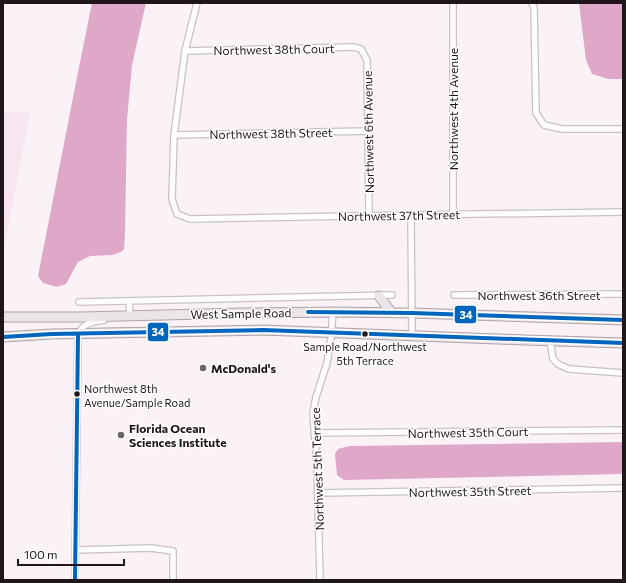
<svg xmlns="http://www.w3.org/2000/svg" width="626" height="583" font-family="Commissioner,sans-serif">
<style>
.built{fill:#f7e5ef}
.water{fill:#e0a8c8}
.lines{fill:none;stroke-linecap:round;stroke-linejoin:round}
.street-casing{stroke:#cac0c6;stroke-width:8}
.primary-casing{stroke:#b0a2aa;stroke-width:11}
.street{stroke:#fefdfe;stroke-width:5.5}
.primary{stroke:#ebe5e9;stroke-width:9}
.bus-1-casing{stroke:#fff;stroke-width:7}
.bus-1{stroke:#0065bd;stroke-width:4}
.bus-dot{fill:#20151b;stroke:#fff;stroke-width:1.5}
.poi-dot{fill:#6c6268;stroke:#fff;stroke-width:1.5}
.labels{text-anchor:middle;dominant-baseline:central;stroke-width:3;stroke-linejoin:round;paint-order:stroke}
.bus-label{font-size:11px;fill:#20151b;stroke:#fff}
.street-label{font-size:12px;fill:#20151b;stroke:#fff}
.poi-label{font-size:12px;font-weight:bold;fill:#20151b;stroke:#fff;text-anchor:start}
.line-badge{stroke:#fff;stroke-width:1.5}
.badge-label{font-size:11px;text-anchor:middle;font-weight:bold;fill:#fff}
</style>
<rect width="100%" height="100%" fill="#faf2f7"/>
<path class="built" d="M30,112L3,256V113Z"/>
<path class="water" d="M92,3H146L132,65L127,119L125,234L124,249L121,252L112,255L90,256L78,262L66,284L57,287L43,283L38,276L78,72Z
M579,3H623V79H608L592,74L586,60Z
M623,442V474L344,480L337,475L335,454L338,449L349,446Z"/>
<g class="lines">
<defs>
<path id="street" d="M197,3L185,51L174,135L172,199L177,214L190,219L411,215L623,212
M532,3L534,8L536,113L544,125L562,129H623
M185,51L353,47L361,49L367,60L369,215
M174,135L368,131
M453,214V3
M411,215L412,336
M454,295L623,294
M129,301L130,316
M79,302L392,295
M550,341L553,359L558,364L569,369L623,373
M314,433L623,430
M318,493L623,488
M75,550L151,548L173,551V580
M75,580L78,334C85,322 91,322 104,320
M320,580L317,468L313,413L316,397L327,363L331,338L333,312"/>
<path id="primary" d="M379,296L391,312
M3,317H82L243,313L333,312L412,313L623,320
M3,337L52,334L263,330L525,340L623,343"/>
</defs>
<use href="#street" class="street-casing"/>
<use href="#primary" class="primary-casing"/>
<use href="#street" class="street"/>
<use href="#primary" class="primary"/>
<defs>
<path id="bus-1" d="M308,312L412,313L623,320
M3,337L52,334L263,330L623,343
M75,580L78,334"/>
</defs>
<use href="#bus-1" class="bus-1-casing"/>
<use href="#bus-1" class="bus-1"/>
</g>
<g class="bus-dot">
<circle cx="365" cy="334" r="3.5"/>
<circle cx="77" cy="394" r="3.5"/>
</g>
<g class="poi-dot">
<circle cx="203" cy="368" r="4"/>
<circle cx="121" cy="435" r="4"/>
</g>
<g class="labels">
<g class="bus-label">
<text x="365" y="346">Sample Road/Northwest<tspan x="365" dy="14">5th Terrace</tspan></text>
<text x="84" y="388" text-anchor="start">Northwest 8th<tspan x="84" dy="14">Avenue/Sample Road</tspan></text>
</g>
<g class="street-label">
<text transform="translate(274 49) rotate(-1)">Northwest 38th Court</text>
<text transform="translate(453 109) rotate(-90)">Northwest 4th Avenue</text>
<text transform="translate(368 132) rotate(-91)">Northwest 6th Avenue</text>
<text transform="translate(271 133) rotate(-1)">Northwest 38th Street</text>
<text transform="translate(399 215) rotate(-1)">Northwest 37th Street</text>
<text x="539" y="295">Northwest 36th Street</text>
<text transform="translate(241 313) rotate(-1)">West Sample Road</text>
<text transform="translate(468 432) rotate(-1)">Northwest 35th Court</text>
<text transform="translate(317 469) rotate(-92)">Northwest 5th Terrace</text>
<text transform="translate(470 491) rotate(-1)">Northwest 35th Street</text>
</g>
<g class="poi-label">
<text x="211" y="368">McDonald's</text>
<text x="129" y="428">Florida Ocean<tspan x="129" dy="14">Sciences Institute</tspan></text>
</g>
</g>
<g class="line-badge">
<rect x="454" y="305" width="23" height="19" rx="4" fill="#0065bd"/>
<rect x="147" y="322" width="22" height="20" rx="4" fill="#0065bd"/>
</g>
<g class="badge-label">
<text x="466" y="319">34</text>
<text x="158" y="336">34</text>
</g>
<rect width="626" height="583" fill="none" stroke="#20151b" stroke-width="8"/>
<path d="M18 559v6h106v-6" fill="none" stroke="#20151b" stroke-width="2"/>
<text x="24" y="559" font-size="12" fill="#20151b" stroke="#ffffff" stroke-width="3" paint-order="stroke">100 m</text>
</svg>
